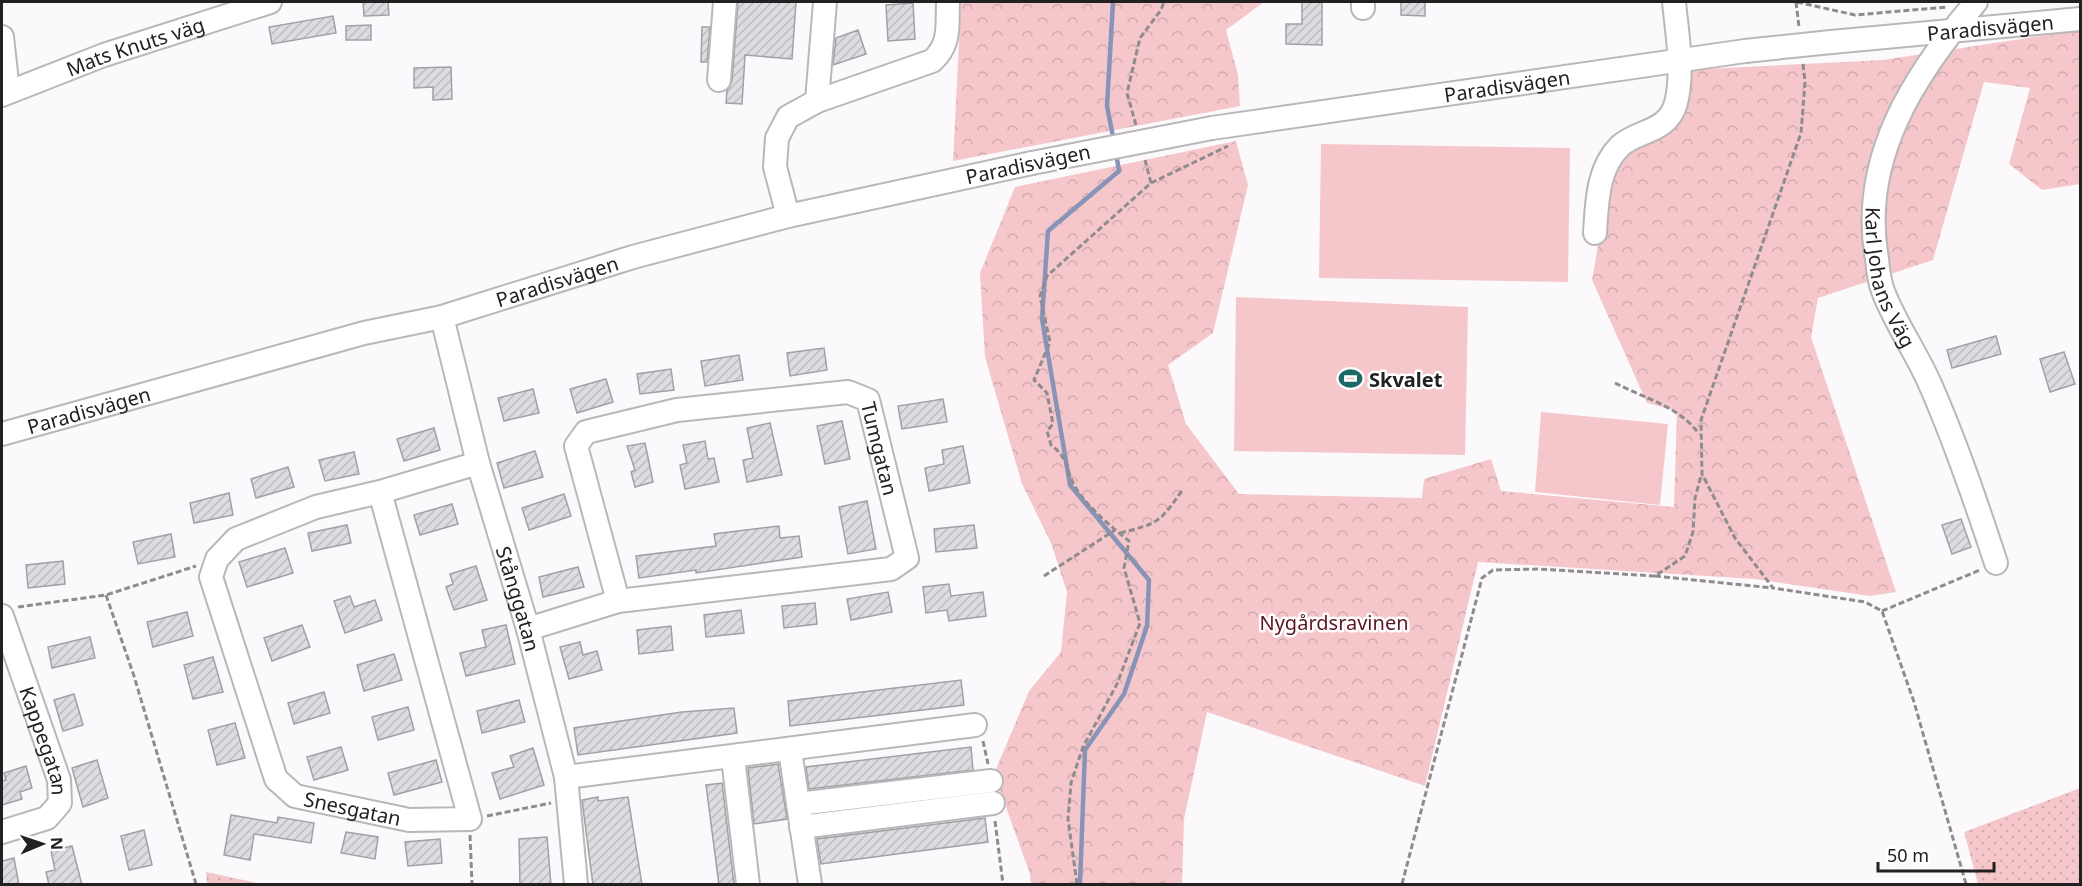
<svg xmlns="http://www.w3.org/2000/svg" width="2082" height="886" font-family="'Noto Sans',sans-serif">
<style>
.grass{fill:#f5c7cb}
.forest{fill:url(#forest-crowns)}
.park{fill:url(#park-dots)}
.lines{fill:none;stroke-linecap:round;stroke-linejoin:round}
.stream{stroke:#8794b7;stroke-width:4.5}
.building{fill:url(#building-hatch);stroke:#a1a1a5;stroke-width:1.5}
.minor-casing{stroke:#bab7bb;stroke-width:26}
.path{stroke:#8e8c8e;stroke-width:3;stroke-dasharray:6 3;stroke-linecap:butt}
.minor{stroke:#fff;stroke-width:22}
.minor-bridge-casing{stroke:#bab7bb;stroke-width:26;stroke-linecap:butt}
.minor-bridge{stroke:#fff;stroke-width:22}
.labels{text-anchor:middle;dominant-baseline:central;stroke-width:5;stroke-linejoin:round;paint-order:stroke}
.street-label{font-size:20px;fill:#222122;stroke:#fff}
.poi-label{font-size:20px;font-weight:bold;fill:#222122;stroke:#fff;text-anchor:start}
.park-label{font-size:20px;fill:#5c1525;stroke:#fff}
</style>
<defs>
<pattern id="forest-crowns" width="20" height="18" patternUnits="userSpaceOnUse" patternTransform="scale(1.5)"><rect width="20" height="18" fill="#f5c7cb"/><path d="M2 6a3 3 0 1 1 6 0M12 15a3 3 0 1 1 6 0" fill="none" stroke="#d2abae"/></pattern>
<pattern id="park-dots" width="8" height="8" patternUnits="userSpaceOnUse" patternTransform="scale(1.5)"><rect width="8" height="8" fill="#f5c7cb"/><path d="M2 2h.1M6 6h.1" fill="none" stroke="#d2abae" stroke-width="1.8" stroke-linecap="round"/></pattern>
<pattern id="building-hatch" width="6" height="6" patternUnits="userSpaceOnUse" patternTransform="scale(1.5)"><rect width="6" height="6" fill="#dddde1"/><path d="M-1 1l2-2M0 6l6-6M5 7l2-2" fill="none" stroke="#bdbdc1"/></pattern>
</defs>
<rect width="100%" height="100%" fill="#fcf9fc"/>
<path class="grass" d="M1321,144L1570,148L1568,282L1319,278Z
M1236,297L1468,307L1465,455L1234,451Z
M1541,412L1668,424L1660,505L1535,492Z"/>
<path class="forest" d="M961,2H1264L1226,30L1238,75L1240,106L953,161Z
M2080,30V184L2042,190L2009,164L2030,88L1984,82L1933,260L1818,298L1811,337L1896,592L1870,596L1755,579L1478,562L1425,786L1207,712L1184,819L1182,884H1031L1030,874L994,774L1029,691L1061,652L1067,592L1051,543L1022,484L985,357L980,273L1015,187L1236,141L1248,185L1213,333L1168,365L1186,424L1239,494L1422,498L1424,479L1491,459L1501,491L1674,507L1677,411L1647,403L1592,280L1609,183L1635,146L1681,116L1685,70L1883,60Z"/>
<path class="park" d="M2080,788V884H1978L1964,832Z
M206,872L262,884H207Z"/>
<g class="lines">
<path class="stream" d="M1113,2L1107,106L1114,142
M1080,884L1085,750L1124,694L1147,626L1149,580L1070,485L1042,319L1048,231L1119,171L1116,153"/>
</g>
<path class="building" d="M363,2H388L389,15L364,16Z
M738,2H796L792,59L745,55L742,104L726,103L727,91L732,81Z
M1302,2H1322V45L1286,44V24H1302Z
M1401,2H1425V16L1401,15Z
M913,3L915,39L888,41L886,5Z
M333,16L336,33L272,44L269,27Z
M371,25V40H346V26Z
M702,27H710L707,62H701Z
M858,30L866,54L833,65L836,38Z
M451,67L452,99L433,100V87L414,88V68Z
M1996,336L2001,354L1952,368L1947,350Z
M824,348L827,370L790,376L787,353Z
M2064,352L2075,384L2050,392L2040,359Z
M739,355L743,380L705,386L701,361Z
M671,369L674,390L640,394L637,374Z
M606,379L613,402L577,413L570,389Z
M533,389L539,413L504,421L498,398Z
M943,399L947,422L902,429L898,406Z
M842,421L850,459L825,464L817,426Z
M770,423L782,475L747,482L743,460L753,458L747,428Z
M434,428L440,450L404,461L397,439Z
M705,441L708,459L714,458L719,482L685,489L680,465L687,463L683,445Z
M645,443L653,482L635,487L631,472L635,470L627,446Z
M963,446L970,483L929,491L925,468L944,464L942,450Z
M535,451L543,477L504,488L497,463Z
M354,452L359,474L325,481L319,460Z
M288,467L294,487L256,498L251,479Z
M229,493L233,515L194,523L190,503Z
M564,494L571,516L529,530L522,508Z
M867,501L876,549L848,554L839,507Z
M452,504L458,524L420,535L414,515Z
M1961,519L1971,547L1952,554L1942,525Z
M347,525L351,543L312,551L308,533Z
M974,525L977,548L936,552L934,529Z
M779,526L780,538L799,536L802,557L696,573V570L639,578L636,556L716,546L714,534Z
M171,534L175,557L138,564L133,542Z
M285,548L293,573L247,587L239,562Z
M63,561L65,584L28,588L26,565Z
M476,566L487,600L454,610L446,587L453,584L450,574Z
M578,567L584,587L543,597L539,577Z
M949,584L951,596L983,592L986,616L949,621L947,610L926,613L923,587Z
M888,592L892,612L851,620L847,599Z
M350,596L354,607L375,600L382,620L345,633L334,601Z
M815,603L817,624L784,628L782,606Z
M741,610L744,633L706,637L704,615Z
M187,612L193,636L153,647L147,622Z
M302,625L310,647L272,661L264,638Z
M506,625L515,664L466,676L460,653L486,647L482,630Z
M671,626L673,650L639,654L637,630Z
M90,637L95,658L52,668L48,647Z
M580,642L583,655L597,651L602,670L569,679L560,647Z
M394,654L402,680L364,691L357,665Z
M213,657L223,692L193,699L184,665Z
M961,680L964,705L790,726L788,701Z
M324,692L330,713L294,724L288,703Z
M74,694L83,725L63,731L54,700Z
M519,700L525,722L482,733L477,711Z
M408,707L414,730L378,740L372,717Z
M734,708L737,733L578,755L574,728L682,712Z
M235,723L245,758L217,765L208,730Z
M341,747L348,770L314,780L307,757Z
M971,747L973,770L809,789L806,767Z
M533,748L544,785L500,799L492,773L514,767L510,756Z
M97,760L108,798L83,807L72,768Z
M436,760L442,782L394,795L388,773Z
M778,764L787,819L754,824L748,768Z
M26,766L32,788L20,792L22,799L2,805V781L6,780L4,773Z
M722,783L734,885H719L706,785Z
M598,797V801L628,797L642,885H593L582,800Z
M231,815L277,823L278,817L314,823L311,843L254,834L250,860L224,855Z
M985,818L988,842L821,864L817,839Z
M144,830L152,865L129,870L121,836Z
M346,832L378,837L375,859L341,853Z
M547,837L551,885H520L519,839Z
M440,839L442,863L408,866L405,842Z
M72,846L82,885H49L46,872L55,870L51,851Z
M14,858L19,885H2V861Z"/>
<g class="lines">
<defs>
<g id="minor">
<path id="s1" d="M1976,2C1914,75 1859,159 1877,259C1878,270 1879,281 1883,291C1895,323 1916,352 1930,384C1956,443 1976,502 1996,563"/>
<path d="M1363,8V2"/>
<path d="M2,37L8,91"/>
<path id="s2" d="M1831,42L2080,19"/>
<path d="M719,80L725,2"/>
<path id="s3" d="M2,95L104,55L270,2"/>
<path d="M817,101L825,2"/>
<path id="s4" d="M1212,128L1745,51"/>
<path d="M788,216L775,167L777,138L788,117L817,101L932,61C951,44 947,26 948,2"/>
<path d="M1595,233C1597,203 1597,169 1620,146C1637,130 1668,133 1676,103C1684,71 1677,33 1674,2"/>
<path id="s5" d="M442,317L478,463L528,629L566,777L576,884"/>
<path id="s6" d="M2,434L364,333L442,317L633,257L788,216L1032,163"/>
<path id="s7" d="M380,492L316,507L236,539L217,559L211,577L276,779L295,796L409,820L470,819L380,492L478,463"/>
<path id="s8" d="M2,616L59,780L60,803L47,818L2,832"/>
<path id="s9" d="M528,629L618,601L576,446L586,432L677,410L848,392L868,400L907,558L891,569L618,601"/>
<path d="M790,750L810,884"/>
<path d="M733,758L748,884"/>
<path d="M566,777L975,725"/>
<path d="M798,804L991,781"/>
<path d="M801,827L993,803"/>
</g>
</defs>
<use href="#minor" class="minor-casing"/>
<path class="path" d="M1796,2L1799,27
M1797,2L1855,15L1947,7
M1803,64L1805,82L1801,133L1701,420L1702,474L1735,538L1773,588L1865,602L1882,611L1914,702L1966,884
M1136,125L1127,93L1140,38L1161,10L1164,2
M1151,183L1228,146
M1615,383C1644,398 1680,407 1699,434
M1120,533C1160,523 1160,522 1183,489
M1044,576L1115,530
M1655,576L1773,588
M106,595L134,676L196,884
M18,607L106,595L196,566
M1882,611L1980,570
M983,741L988,764
M487,816L551,803
M995,821L1003,884
M470,835L472,884
M1077,884L1068,819L1071,783L1083,747L1117,684L1140,623L1124,568L1129,541C1113,528 1086,506 1076,488C1065,470 1069,458 1051,445L1047,431L1053,424L1047,393L1034,380L1050,342L1040,296L1047,276L1151,183L1145,160
M1402,884L1482,578L1493,570L1538,569L1655,576L1685,556L1693,532L1695,498L1701,476"/>
<use href="#minor" class="minor"/>
<defs>
<path id="minor-bridge" d="M1745,51L1831,42
M1032,163L1212,128"/>
</defs>
<use href="#minor-bridge" class="minor-bridge-casing"/>
<use href="#minor-bridge" class="minor-bridge"/>
</g>
<defs>
<symbol id="stadium-bare" viewBox="-9 -9 18 18"><path d="M0-5a6.5 5 0 1 0 0 10a6.5 5 0 1 0 0-10ZM-3.5-1.8h7v3.6h-7Z" fill="#1c6864" stroke="#fff" stroke-width="2.5" paint-order="stroke"/></symbol>
</defs>
<g fill-rule="evenodd">
<use href="#stadium-bare" x="1334" y="362" width="33" height="33"/>
</g>
<g class="labels">
<g class="street-label">
<text stroke="none"><textPath href="#s2" startOffset="160">Paradisvägen</textPath></text>
<text stroke="none"><textPath href="#s3" startOffset="142">Mats Knuts väg</textPath></text>
<text stroke="none"><textPath href="#s4" startOffset="298">Paradisvägen</textPath></text>
<text transform="translate(1028 164) rotate(-12)">Paradisvägen</text>
<text stroke="none"><textPath href="#s1" startOffset="306">Karl Johans Väg</textPath></text>
<text stroke="none"><textPath href="#s6" startOffset="576">Paradisvägen</textPath></text>
<text stroke="none"><textPath href="#s6" startOffset="90">Paradisvägen</textPath></text>
<text stroke="none"><textPath href="#s9" startOffset="609">Tumgatan</textPath></text>
<text stroke="none"><textPath href="#s5" startOffset="292">Stånggatan</textPath></text>
<text stroke="none"><textPath href="#s8" startOffset="132">Kappegatan</textPath></text>
<text stroke="none"><textPath href="#s7" startOffset="495">Snesgatan</textPath></text>
</g>
<g class="poi-label">
<text x="1369" y="379">Skvalet</text>
</g>
<g class="park-label">
<text x="1334" y="622">Nygårdsravinen</text>
</g>
</g>
<rect width="2082" height="886" fill="none" stroke="#222122" stroke-width="6"/>
<g transform="translate(42 844) rotate(88)" stroke="#ffffff" stroke-width="4.5" paint-order="stroke">
<path d="M0-4.5L10 22L0 15L-10 22Z" fill="#222122"/>
<text y="-9" font-size="16" font-weight="bold" text-anchor="middle" fill="#222122">N</text>
</g>
<path d="M1878 862v9h116v-9" fill="none" stroke="#222122" stroke-width="3"/>
<text x="1887" y="862" font-size="18" fill="#222122" stroke="#ffffff" stroke-width="4.5" paint-order="stroke">50 m</text>
</svg>
